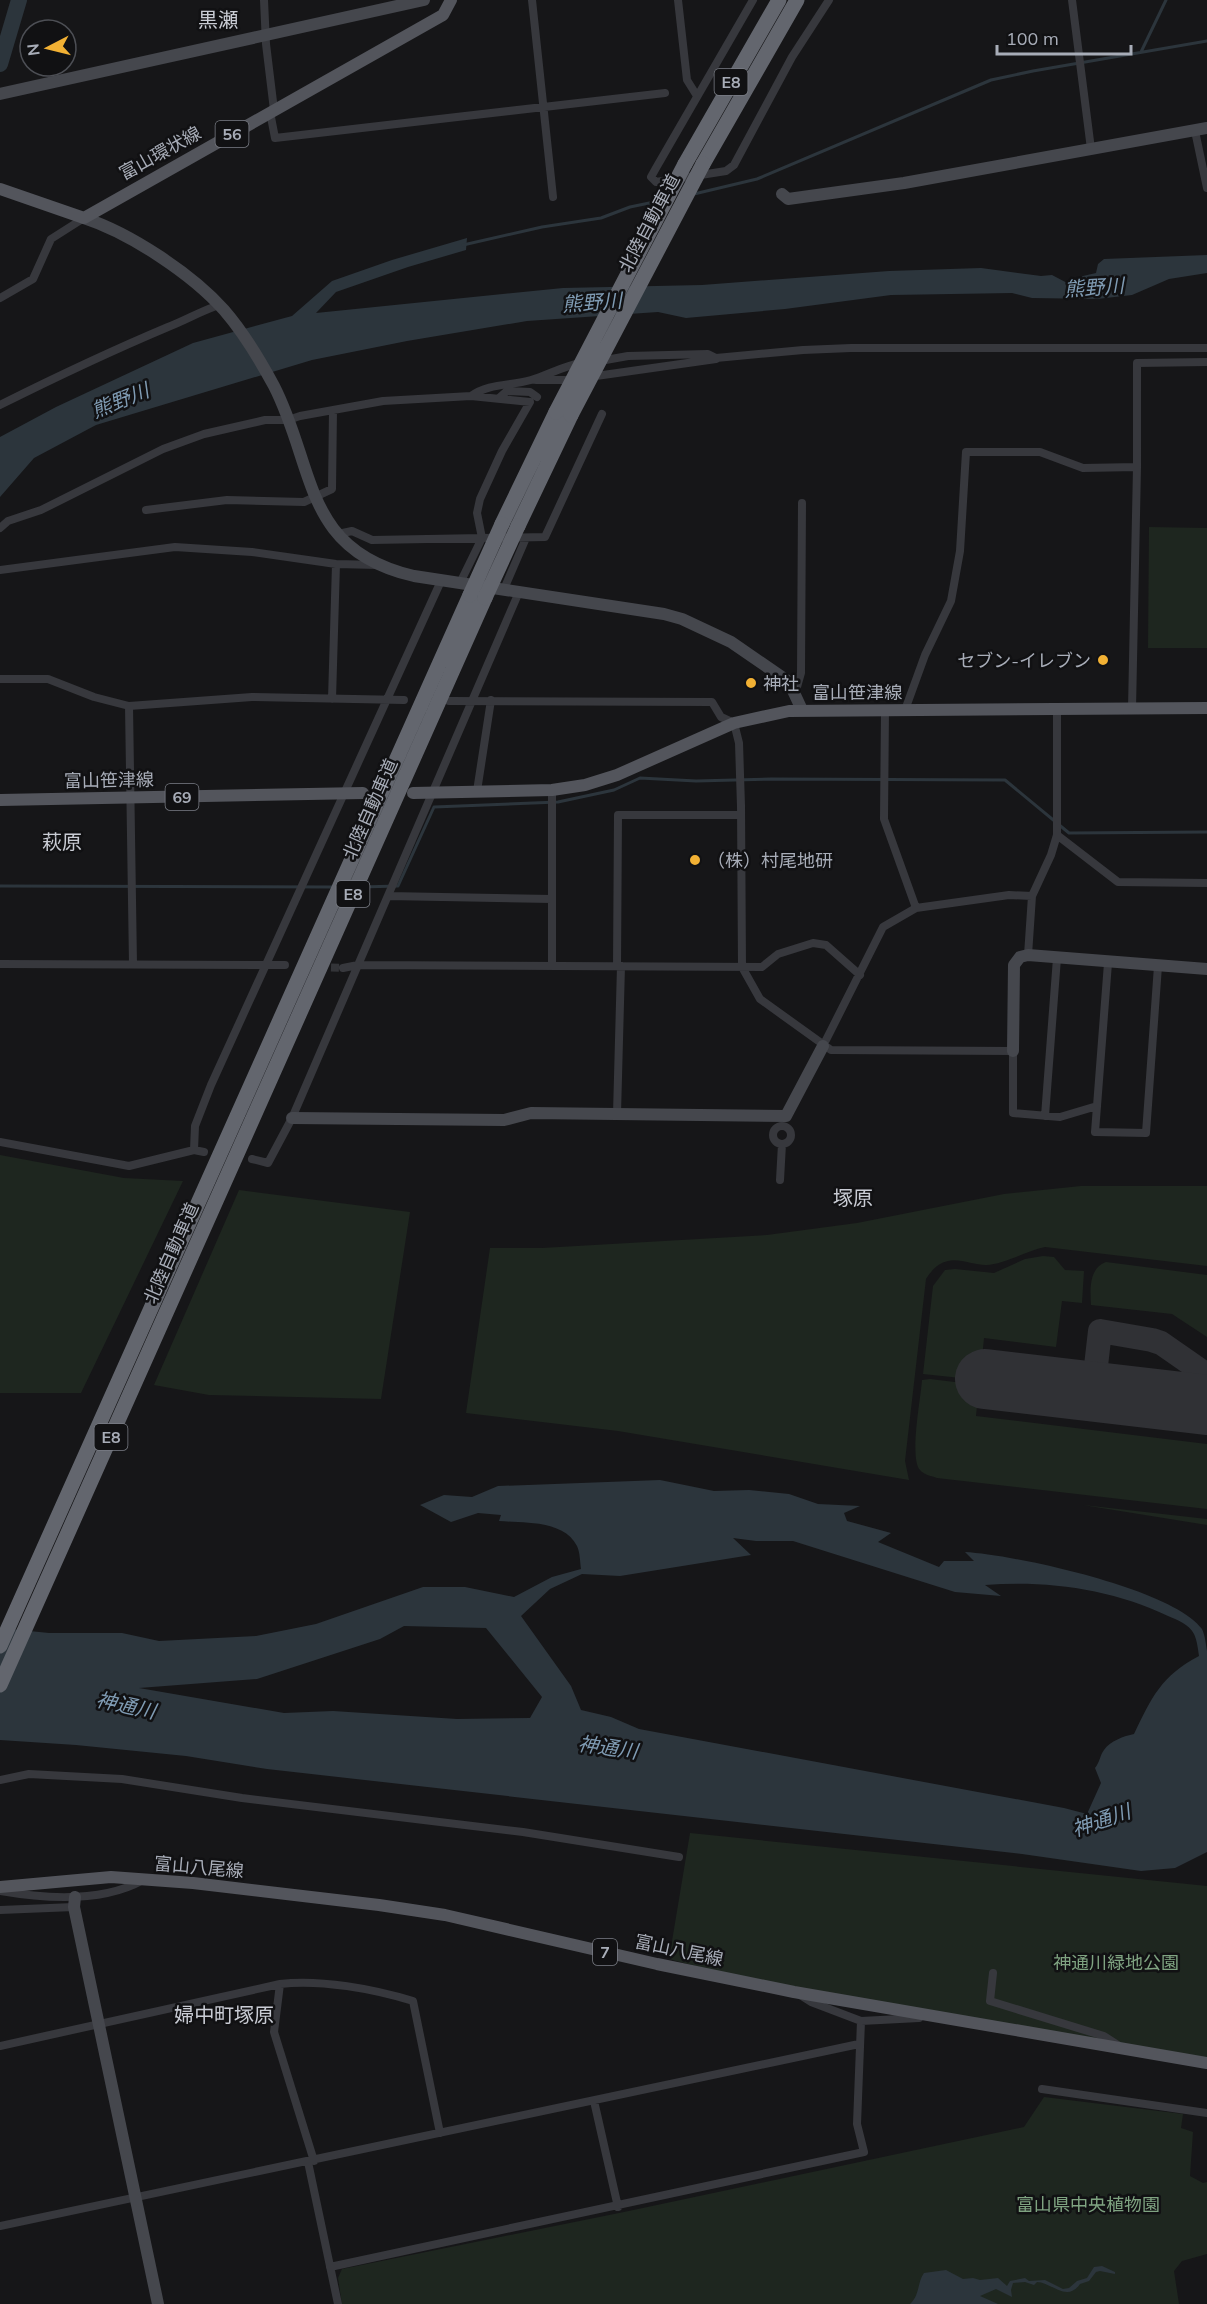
<svg xmlns="http://www.w3.org/2000/svg" width="1207" height="2304" font-family="Mulish,'Noto Sans JP',sans-serif">
<style>
.green{fill:#1e261f}
.water{fill:#2c353c;fill-rule:evenodd}
.lines{fill:none;stroke-linecap:round;stroke-linejoin:round}
.stream{stroke:#2c353c;stroke-width:3}
.river{stroke:#2c353c;stroke-width:16}
.taxiway{stroke:#303135;stroke-width:24}
.runway{stroke:#303135;stroke-width:60}
.street-tunnel{stroke:#333438;stroke-width:8;stroke-dasharray:8 4;stroke-linecap:butt}
.street{stroke:#37383d;stroke-width:8}
.secondary{stroke:#45474d;stroke-width:12}
.primary{stroke:#53555c;stroke-width:12}
.highway{stroke:#63666e;stroke-width:15}
.highway-bridge{stroke:#63666e;stroke-width:15}
.poi-dot{fill:#f2b134;stroke:#111113;stroke-width:2}
.labels{text-anchor:middle;dominant-baseline:central;stroke-width:5;stroke-linejoin:round;paint-order:stroke}
.shield{fill:#111113;stroke:#7b7e86;stroke-width:1.5}
.shield-label{font-size:16px;font-weight:bold;fill:#a8adb8}
.street-label{font-size:18px;fill:#a8adb8;stroke:#111113}
.poi-label{font-size:18px;fill:#a8adb8;stroke:#111113;text-anchor:start}
.park-label{font-size:18px;fill:#7fa381;stroke:#111113}
.neighbourhood-label{font-size:20px;fill:#c9ccd4;stroke:#111113}
.water-label{font-size:20px;font-style:italic;fill:#7f9bb3;stroke:#111113}
</style>
<rect width="100%" height="100%" fill="#161618"/>
<path class="green" d="M1149,527L1207,528V648H1148Z
M0,1155L124,1178L183,1181L81,1393H0Z
M1081,1186H1207V1266L1045,1247C1026,1251 1005,1264 986,1265C974,1265 959,1258 948,1261C938,1263 931,1271 926,1279L905,1461L909,1480L618,1431L466,1413L490,1248H542L767,1235L857,1223L1004,1194Z
M239,1190L410,1212L381,1399L209,1395L154,1385Z
M1043,1256L1054,1257L1065,1270L1084,1271L1082,1303L1062,1301L1056,1347L984,1338L980,1380L923,1374L933,1286L945,1270L955,1269L994,1273L1025,1259Z
M1106,1262L1207,1275V1337L1172,1314L1091,1305C1090,1289 1089,1268 1106,1262Z
M930,1379L979,1385L976,1416L1207,1444V1509L937,1478C932,1476 924,1475 920,1470C909,1458 921,1397 922,1380Z
M1083,1505L1207,1519V1525Z
M690,1833L1207,1886V2063L794,1992L669,1959Z
M1044,2097L1183,2114L1181,2128L1193,2132L1190,2176L1203,2183L1207,2182V2254L1182,2261L1174,2271L1179,2304H342L338,2278L342,2269L624,2212L1024,2127Z"/>
<path class="water" d="M467,238L466,250L408,267L336,292L316,313L563,288L702,285L889,271L981,268L1041,276L1052,275L1071,285L1083,276L1096,273L1098,264L1104,259L1207,255V273L1169,279L1132,295L1097,299L1032,298L1012,293L891,295L785,309L686,318L658,312L527,321L407,341L312,360L96,425L34,458L0,497V437L56,407L193,343L292,316L332,281L392,260Z
M660,1480L714,1491L749,1490L789,1494L818,1504L860,1506L844,1513L847,1521L891,1533L878,1542L939,1567L944,1561H974L965,1552C1016,1555 1173,1589 1202,1629C1205,1635 1206,1645 1207,1651V1852L1175,1868L1141,1871L1022,1854L267,1769L186,1756L76,1745L0,1740V1628L49,1633H122L159,1641L256,1636L316,1624L423,1587H465L514,1597L552,1577L581,1569C580,1562 580,1552 577,1546C564,1520 524,1523 499,1521L501,1515L478,1513L451,1522L420,1505L444,1495L472,1497L498,1486ZM733,1538L756,1541H793L955,1592L1001,1596L985,1585C1047,1580 1112,1589 1168,1616C1177,1620 1189,1624 1194,1634C1197,1640 1198,1649 1199,1656C1161,1676 1152,1697 1134,1734C1124,1736 1110,1741 1104,1750C1100,1755 1100,1762 1095,1768L1101,1783L1087,1814L1064,1808L639,1729L611,1717L581,1710L571,1686L521,1616L550,1589L582,1574L620,1576L751,1555ZM404,1626L486,1628L542,1697L530,1718L457,1719L333,1711L284,1713L139,1688L257,1679L380,1639Z
M1102,2266L1115,2272V2274L1100,2271L1096,2272L1089,2281L1080,2284C1067,2303 1051,2282 1037,2282L1034,2285L1025,2282L1013,2283L1011,2290L1012,2297L996,2289L980,2296L998,2304H910C920,2295 917,2283 924,2273L946,2270L963,2279L973,2278L980,2280L998,2278L1007,2286L1010,2281L1025,2278L1029,2281L1045,2280L1063,2289L1069,2288L1077,2281L1087,2278L1094,2267Z"/>
<g class="lines">
<path class="stream" d="M1141,52L1166,0
M694,194L757,179L991,80L1033,71L1207,41
M463,245L542,227L601,218L630,207L659,201
M0,886L334,887
M361,887L398,886L434,807L558,802L614,790L640,778L696,781L771,779L1005,780L1069,833L1207,832"/>
<path class="river" d="M0,64L19,0"/>
<path class="taxiway" d="M1093,1392L1100,1331L1152,1340L1161,1343L1207,1375"/>
<path class="runway" d="M985,1379L1207,1405"/>
<path class="street-tunnel" d="M319,967L343,968"/>
<path class="street" d="M264,0L266,44L274,110
M532,0L553,197
M678,0L687,80L697,96
M753,0L656,168L651,177L656,182L726,171L734,165L792,57L829,0
M1072,0L1091,149
M270,112L275,138L665,93
M1195,131L1207,188
M0,298L33,279L51,239L84,218
M600,361L628,356L708,354L716,358L803,350L851,348H1207
M589,377L716,359
M536,380H574
M471,396C489,383 510,386 531,380C548,375 563,366 581,363
M499,398L507,391L530,392L537,397
M0,405C56,377 111,351 168,327C186,320 201,311 219,305
M146,510L227,500L304,502L332,489L333,410
M0,528L8,521L41,510L163,449L204,434L265,420H288L300,416L383,401L471,396L530,402L502,451L480,499L477,513L482,538L460,583
M338,534L352,531L372,540L545,537L602,414
M0,570L175,547L252,552L336,564L378,565
M504,589L526,538
M0,679H48L94,697L129,706L252,697L404,700
M795,694L801,673L802,503
M332,699L336,564
M449,701L712,702L721,717L734,723L739,743L741,806L742,967L760,999L831,1050L1013,1051V1113L1060,1117L1097,1106
M129,706L133,964
M1132,709L1137,467V363L1207,362
M885,710L884,819L916,908
M905,710L925,655L951,601L960,551L966,452H1040L1083,468L1137,467
M477,791L491,700
M1057,835L1118,882L1207,883
M388,896L552,899
M1028,955L1032,896L1051,855L1057,835V709
M1108,963L1095,1132L1146,1133L1158,966
M0,964L285,965
M552,966V790
M617,966L618,815H741
M343,968L358,965L762,967L778,954L813,943L826,945L860,975
M823,1046L883,927L916,908L1009,895L1032,896
M617,1114L621,966
M1045,1116L1057,958
M773 1135a9 9 0 1 1 18 0a9 9 0 1 1-18 0Z
M0,1142L129,1166L194,1150L204,1152
M194,1150L195,1126L211,1085L441,581
M252,1159L268,1163L292,1118L519,592
M780,1180L782,1144
M0,1780L29,1774L122,1779L242,1798L523,1832L679,1857
M0,1891C46,1899 102,1903 143,1880
M0,1910L74,1907
M993,1973L990,2001L1104,2036L1118,2045
M280,1984L274,2032L314,2161
M800,1995L811,2002L861,2021L919,2018
M0,2046L280,1984C320,1979 374,1989 413,2001L440,2133
M1042,2089L1207,2113
M594,2101L618,2207
M308,2162L338,2304
M0,2226L859,2044
M330,2267L864,2152L857,2124L861,2021"/>
<path class="secondary" d="M0,94L424,0
M782,194L788,199L904,183L1207,128
M84,218C130,233 192,274 224,310C244,333 260,360 274,386C316,468 302,550 414,576L664,614L682,619L731,642L789,682L802,710
M1013,1051L1014,965L1020,957L1028,955L1207,969
M292,1118L504,1120L531,1113L786,1116L823,1046
M75,1897L74,1907L158,2304"/>
<path class="primary" d="M0,189L84,218L443,15L451,0
M413,793L552,790L585,785L617,775L734,723L789,711L1207,708
M0,800L363,793
M0,1887L111,1877L193,1883L379,1905L445,1915L657,1964L794,1992L1207,2063"/>
<path class="highway" d="M685,164L779,0
M703,164L797,0
M502,524L556,412
M518,526L571,415
M0,1646L470,595
M0,1685L485,598"/>
<path class="highway-bridge" d="M556,412L685,164
M571,415L703,164
M470,595L502,524
M485,598L518,526"/>
</g>
<g class="poi-dot">
<circle cx="1103" cy="660" r="6"/>
<circle cx="751" cy="683" r="6"/>
<circle cx="695" cy="860" r="6"/>
</g>
<g class="labels">
<g class="shield">
<rect x="714.5" y="69" width="33" height="26" rx="4.5"/>
<rect x="215.5" y="121" width="33" height="26" rx="4.5"/>
<rect x="165.5" y="784" width="33" height="26" rx="4.5"/>
<rect x="336.5" y="881" width="33" height="26" rx="4.5"/>
<rect x="94.5" y="1424" width="33" height="26" rx="4.5"/>
<rect x="593" y="1939" width="24" height="26" rx="4.5"/>
</g>
<g class="shield-label">
<text x="731" y="82">E8</text>
<text x="232" y="134">56</text>
<text x="182" y="797">69</text>
<text x="353" y="894">E8</text>
<text x="111" y="1437">E8</text>
<text x="605" y="1952">7</text>
</g>
<g class="street-label">
<text transform="translate(160 153) rotate(-29)">富山環状線</text>
<text transform="translate(649 223) rotate(-62)">北陸自動車道</text>
<text x="857" y="692">富山笹津線</text>
<text transform="translate(109 780) rotate(-1)">富山笹津線</text>
<text transform="translate(370 809) rotate(-66)">北陸自動車道</text>
<text transform="translate(171 1253) rotate(-66)">北陸自動車道</text>
<text transform="translate(199 1867) rotate(5)">富山八尾線</text>
<text transform="translate(679 1950) rotate(12)">富山八尾線</text>
</g>
<g class="poi-label">
<text x="1091" y="660" text-anchor="end">セブン-イレブン</text>
<text x="763" y="683">神社</text>
<text x="707" y="860">（株）村尾地研</text>
</g>
<g class="park-label">
<text x="1116" y="1962">神通川緑地公園</text>
<text x="1088" y="2204">富山県中央植物園</text>
</g>
<g class="neighbourhood-label">
<text x="218" y="19">黒瀬</text>
<text x="62" y="841">萩原</text>
<text x="853" y="1197">塚原</text>
<text x="224" y="2014">婦中町塚原</text>
</g>
<g class="water-label">
<text transform="translate(1094 287) rotate(-4)">熊野川</text>
<text transform="translate(592 302) rotate(-4)">熊野川</text>
<text transform="translate(120 400) rotate(-22)">熊野川</text>
<text transform="translate(126 1705) rotate(12)">神通川</text>
<text transform="translate(608 1747) rotate(8)">神通川</text>
<text transform="translate(1101 1820) rotate(-19)">神通川</text>
</g>
</g>
<g transform="translate(48 48) rotate(263)"><circle r="28" fill="#111113" stroke="#4d4f55" stroke-width="1.5"/>
<path d="M0-4.5L10 22L0 15L-10 22Z" fill="#f2b134"/>
<text y="-9" font-size="16" font-weight="bold" text-anchor="middle" fill="#a8adb8">N</text>
</g>
<path d="M997 45v9h134v-9" fill="none" stroke="#a8adb8" stroke-width="3"/>
<text x="1006" y="45" font-size="18" fill="#a8adb8" stroke="#111113" stroke-width="4.5" paint-order="stroke">100 m</text>
</svg>
